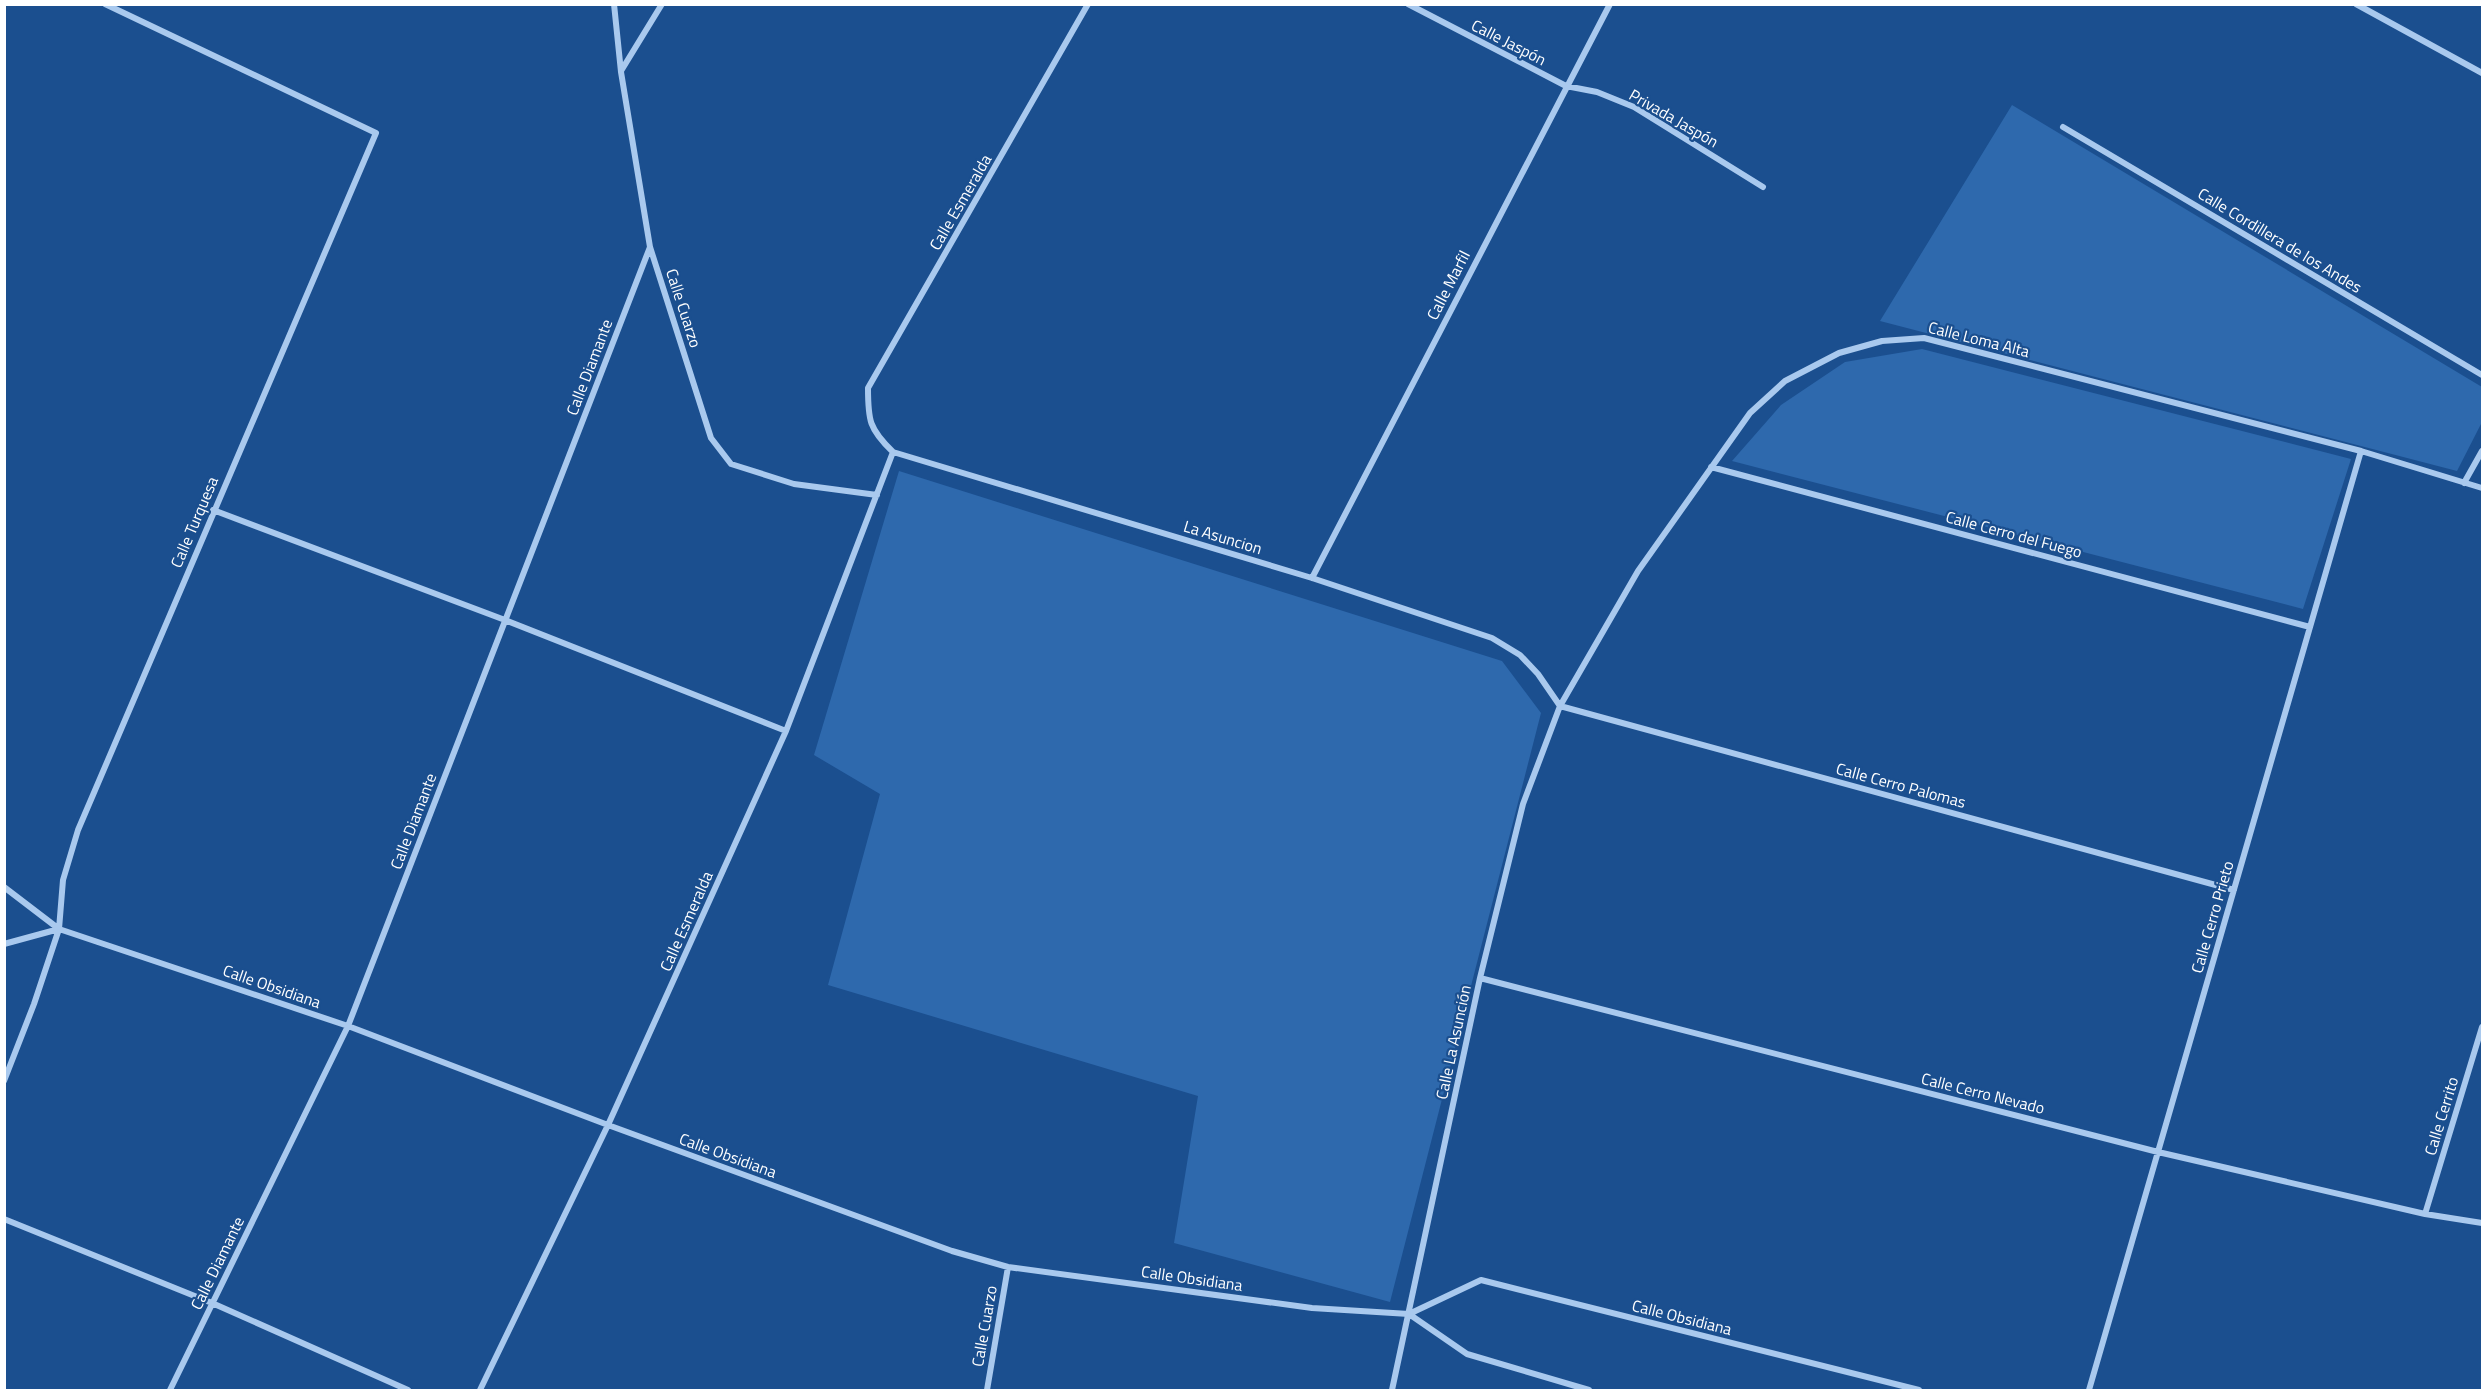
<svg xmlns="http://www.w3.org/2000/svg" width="2487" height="1395" font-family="'Titillium Web',sans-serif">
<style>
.green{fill:#2e69ad}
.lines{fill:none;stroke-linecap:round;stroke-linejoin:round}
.street{stroke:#a9c9ee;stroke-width:6}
.labels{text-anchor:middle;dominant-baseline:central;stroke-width:4.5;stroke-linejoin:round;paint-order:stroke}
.street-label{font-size:16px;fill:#fff;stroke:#1b4f8f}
</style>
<rect width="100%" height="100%" fill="#1b4f8f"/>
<path class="green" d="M2012,105L2482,387V422L2457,471L1880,321Z
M1922,349L2351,459L2303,609L1732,461L1781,405L1845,362Z
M899,471L1502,661L1541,713L1390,1302L1174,1243L1198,1096L828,985L880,794L814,755Z"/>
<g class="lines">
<path class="street" d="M614,4L621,72L650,247L711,438L731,464L794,484L877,495
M1088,4L868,388C868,420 869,429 893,452L1312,578L1492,638L1520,655L1538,674L1560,706
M1408,4L1566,86L1597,92L1634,107L1763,187
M2356,4L2482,73
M621,71L662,4
M2063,127L2482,375
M1711,467L2310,627
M2464,483L2482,451
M213,510L505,620L786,731
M1312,578L1610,4
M1560,706L2234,890
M4,887L59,929L348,1026L608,1125L952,1251L1008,1267L1312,1308L1409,1314L1481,1280L1919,1390
M4,944L59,929
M1480,978L2158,1152L2425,1214L2482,1223
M4,1081L34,1004L59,929L63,880L78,830L376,133L105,4
M2425,1214L2482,1027
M4,1219L212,1303L408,1390
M1409,1314L1467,1354L1589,1390
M170,1390L348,1026L650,247
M480,1390L608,1125L786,731L893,452
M987,1390L1008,1267
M1392,1390L1480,978L1523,804L1560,706L1638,571L1750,413L1785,381L1839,353L1882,341L1924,338L2361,451L2482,488
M2089,1390L2361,451"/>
</g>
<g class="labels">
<g class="street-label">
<text transform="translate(1509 42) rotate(27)">Calle Jaspón</text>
<text transform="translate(1674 118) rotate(30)">Privada Jaspón</text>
<text transform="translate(960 202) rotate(-60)">Calle Esmeralda</text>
<text transform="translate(2280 240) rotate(31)">Calle Cordillera de los Andes</text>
<text transform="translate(1448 285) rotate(-63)">Calle Marfil</text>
<text transform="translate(684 308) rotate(72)">Calle Cuarzo</text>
<text transform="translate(1979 339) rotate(14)">Calle Loma Alta</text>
<text transform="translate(589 367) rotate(-69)">Calle Diamante</text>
<text transform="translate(194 522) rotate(-67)">Calle Turquesa</text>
<text transform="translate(2014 534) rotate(15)">Calle Cerro del Fuego</text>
<text transform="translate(1223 537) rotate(17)">La Asuncion</text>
<text transform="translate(1901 785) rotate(15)">Calle Cerro Palomas</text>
<text transform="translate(413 821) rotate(-69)">Calle Diamante</text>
<text transform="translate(2212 917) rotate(-74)">Calle Cerro Prieto</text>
<text transform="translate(686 921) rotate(-66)">Calle Esmeralda</text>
<text transform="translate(272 986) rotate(19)">Calle Obsidiana</text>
<text transform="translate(1453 1042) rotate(-78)">Calle La Asunción</text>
<text transform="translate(1983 1093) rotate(14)">Calle Cerro Nevado</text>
<text transform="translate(2441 1116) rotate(-73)">Calle Cerrito</text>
<text transform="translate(728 1155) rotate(20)">Calle Obsidiana</text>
<text transform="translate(217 1263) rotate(-64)">Calle Diamante</text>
<text transform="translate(1192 1278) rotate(8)">Calle Obsidiana</text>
<text transform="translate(1682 1317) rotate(14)">Calle Obsidiana</text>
<text transform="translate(984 1326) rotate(-80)">Calle Cuarzo</text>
</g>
</g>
<rect width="2487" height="1395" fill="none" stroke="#ffffff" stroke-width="12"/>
</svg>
